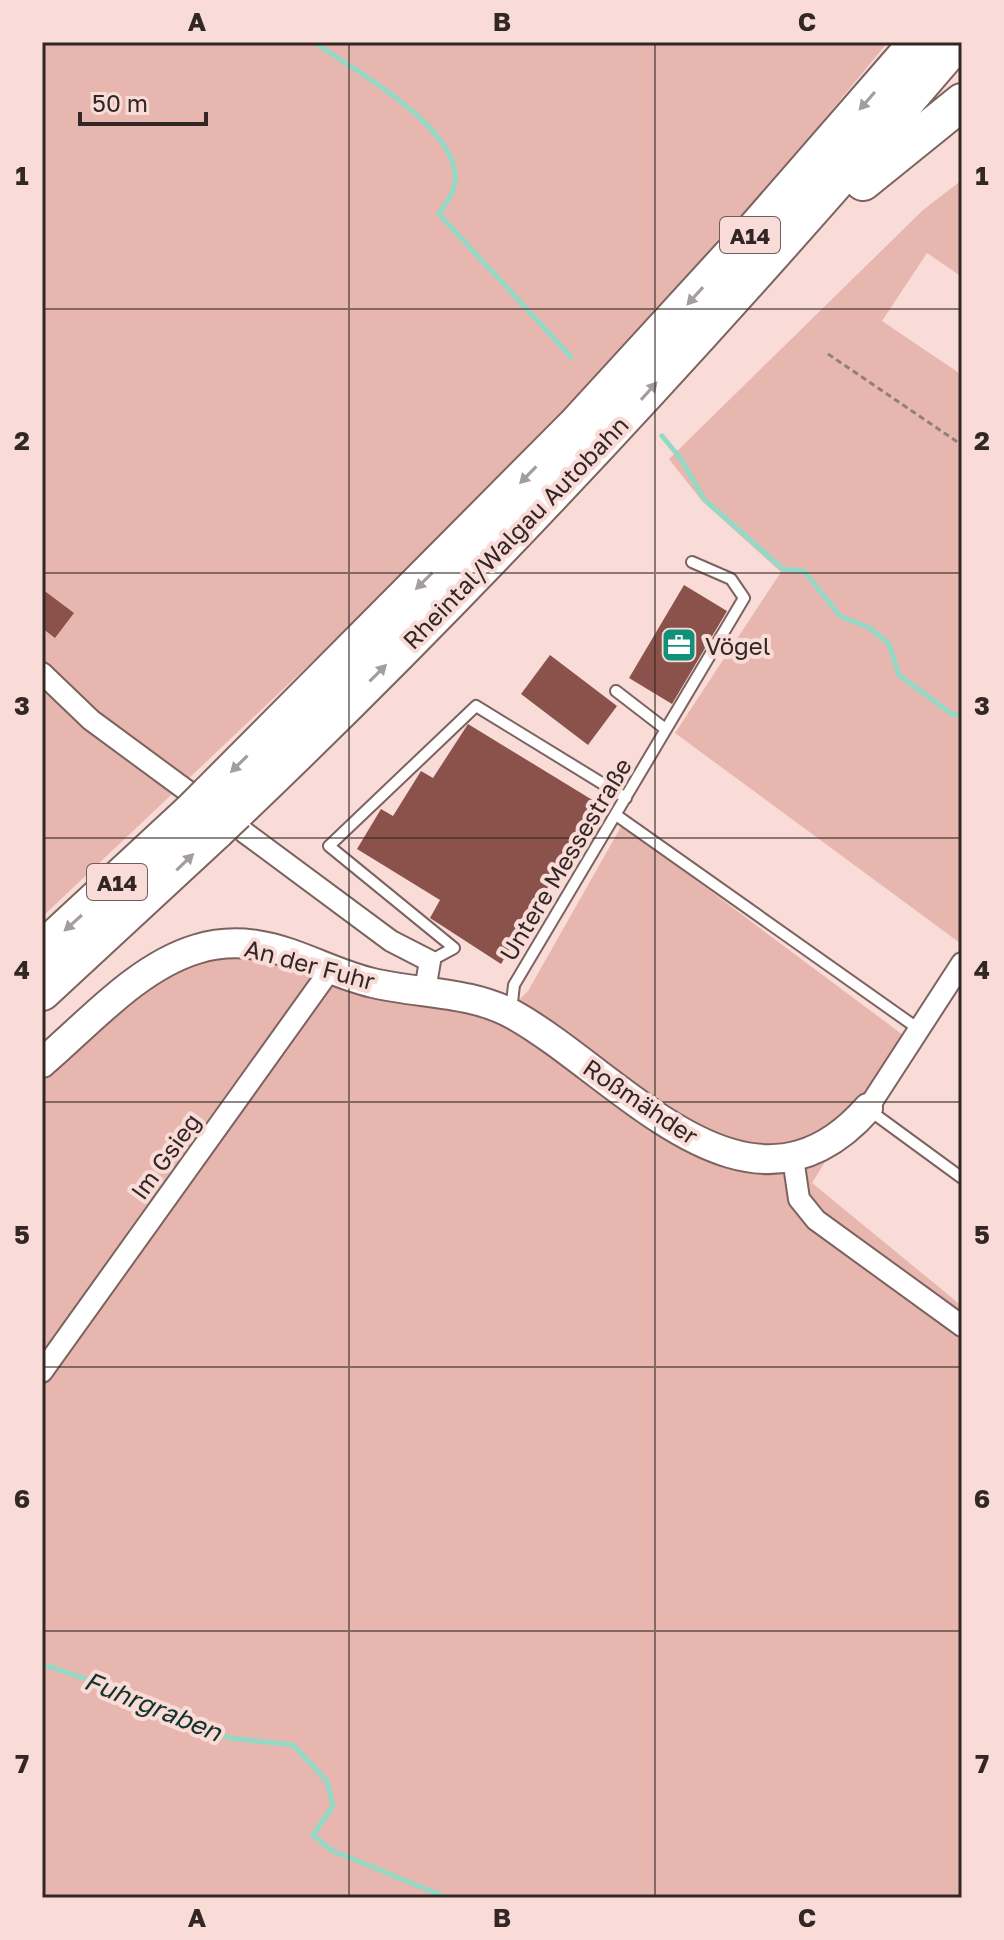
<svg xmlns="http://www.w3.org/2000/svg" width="1004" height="1940" font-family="'Golos Text',sans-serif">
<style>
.green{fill:#e7b7af}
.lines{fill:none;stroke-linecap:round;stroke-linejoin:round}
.stream{stroke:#93d9c5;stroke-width:5}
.building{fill:#8a524a}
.service-casing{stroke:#7c635f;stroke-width:14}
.minor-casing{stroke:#7c635f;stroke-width:24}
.secondary-casing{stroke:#7c635f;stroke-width:32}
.motorway-casing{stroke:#7c635f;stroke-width:40}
.path{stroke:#927e7b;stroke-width:3;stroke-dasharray:6 4;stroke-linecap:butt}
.service{stroke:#fff;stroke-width:10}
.minor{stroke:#fff;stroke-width:20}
.secondary{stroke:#fff;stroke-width:28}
.motorway{stroke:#fff;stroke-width:36}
.motorway-bridge-casing{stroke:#7c635f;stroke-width:40;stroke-linecap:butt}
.motorway-bridge{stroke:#fff;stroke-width:36}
.oneway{fill:#a39e9d}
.grid{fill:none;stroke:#322725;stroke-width:2;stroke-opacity:0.55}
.labels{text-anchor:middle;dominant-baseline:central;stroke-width:8;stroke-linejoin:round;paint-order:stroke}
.shield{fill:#f9dcd7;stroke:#6e5d5a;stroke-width:2}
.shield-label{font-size:22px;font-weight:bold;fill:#322725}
.street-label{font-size:24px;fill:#322725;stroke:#f9dcd7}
.poi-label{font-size:24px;fill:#322725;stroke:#f9dcd7;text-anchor:start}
.water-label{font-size:26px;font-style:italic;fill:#11332b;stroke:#f9dcd7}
.neatline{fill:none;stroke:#322725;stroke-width:3}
.grid-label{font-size:26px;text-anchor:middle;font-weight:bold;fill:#322725}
</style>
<rect width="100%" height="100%" fill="#f9dcd7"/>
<path class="green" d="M42,42H888L812,134L560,422L442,539L42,917Z
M962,180V277L927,253L882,321L962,375L960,943L675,733L781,572L702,501L669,459L923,210Z
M622,825L903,1035L812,1183L962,1306V1898H42V1079L162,979L213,957L264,958L499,1020L528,991Z"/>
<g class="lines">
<path class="stream" d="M314,42C353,70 469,132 454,187C452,196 444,206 439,214L571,357
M662,436L681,459L704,499L783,569L804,571L840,616L870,628L889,644L899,675L953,715L960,714
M42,1664L130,1694L229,1738L293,1745L327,1781L333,1806L313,1835L331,1850L448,1898"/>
</g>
<path class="building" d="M684,585L727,611L672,704L629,678Z
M42,589L74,613L55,638L42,628Z
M550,655L617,706L588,745L521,694Z
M468,724L599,804L501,964L430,918L440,900L357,849L381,809L393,816L421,771L433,778Z"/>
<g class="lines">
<defs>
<path id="service" d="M616,691L664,728
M616,815L920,1030
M430,961L454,948L329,846L476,706L626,798
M511,1011L514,985L744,598L731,579L692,562
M869,1110L962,1178"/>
<path id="minor" d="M42,673L91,720L186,790
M244,832L391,941L430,961L425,990
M868,1108L962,963
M793,1158L799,1199L816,1220L962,1326
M42,1372L330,970"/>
<path id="secondary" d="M42,1063C88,1024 137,967 197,949C217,943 237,942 257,945C297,951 333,974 373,983C419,994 471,991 514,1015C621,1075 749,1243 868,1108"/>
<path id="motorway" d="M863,182L962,102
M209,794L577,424L751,234L918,42
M236,812C491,569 728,310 957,42
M42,950L191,812
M42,992L217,830"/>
</defs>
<use href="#service" class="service-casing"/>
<use href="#minor" class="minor-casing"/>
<use href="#secondary" class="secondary-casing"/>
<use href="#motorway" class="motorway-casing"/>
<path class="path" d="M828,354L962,445
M962,682V688"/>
<use href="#service" class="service"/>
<use href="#minor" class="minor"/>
<use href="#secondary" class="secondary"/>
<use href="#motorway" class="motorway"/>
<defs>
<path id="motorway-bridge" d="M191,812L209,794
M217,830L236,812"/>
</defs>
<use href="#motorway-bridge" class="motorway-bridge-casing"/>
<use href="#motorway-bridge" class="motorway-bridge"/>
</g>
<defs><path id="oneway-solid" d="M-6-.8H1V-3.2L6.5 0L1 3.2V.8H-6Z" transform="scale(2)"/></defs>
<g class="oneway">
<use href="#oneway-solid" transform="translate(867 101) rotate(131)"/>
<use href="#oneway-solid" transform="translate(695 296) rotate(132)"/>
<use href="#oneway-solid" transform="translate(649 391) rotate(-48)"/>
<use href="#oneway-solid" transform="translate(528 475) rotate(134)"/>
<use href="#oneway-solid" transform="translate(424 581) rotate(135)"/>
<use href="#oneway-solid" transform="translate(378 673) rotate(-45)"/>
<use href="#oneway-solid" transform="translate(239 764) rotate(135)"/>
<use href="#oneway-solid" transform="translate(185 862) rotate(-44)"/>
<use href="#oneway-solid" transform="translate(73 923) rotate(138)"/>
</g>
<path class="grid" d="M349,42V1898M655,42V1898M42,309H962M42,573H962M42,838H962M42,1102H962M42,1367H962M42,1631H962"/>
<defs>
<symbol id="office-square" viewBox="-11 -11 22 22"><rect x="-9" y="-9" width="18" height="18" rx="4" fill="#119178" stroke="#f9dcd7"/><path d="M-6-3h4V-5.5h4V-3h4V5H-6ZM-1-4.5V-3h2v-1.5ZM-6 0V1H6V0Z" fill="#fff"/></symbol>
</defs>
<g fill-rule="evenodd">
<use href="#office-square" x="659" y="625" width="40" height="40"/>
</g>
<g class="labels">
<g class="shield">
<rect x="720" y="217" width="60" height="36" rx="6"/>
<rect x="87" y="864" width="60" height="36" rx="6"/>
</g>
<g class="shield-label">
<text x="750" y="235">A14</text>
<text x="117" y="882">A14</text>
</g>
<g class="street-label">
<text transform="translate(515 532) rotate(-46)">Rheintal/Walgau Autobahn</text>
<text transform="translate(565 859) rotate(-59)">Untere Messestraße</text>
<text transform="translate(310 964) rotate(15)">An der Fuhr</text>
<text transform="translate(641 1101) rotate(34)">Roßmähder</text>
<text transform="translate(165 1156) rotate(-54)">Im Gsieg</text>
</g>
<g class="poi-label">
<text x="705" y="645">Vögel</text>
</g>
<g class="water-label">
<text transform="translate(153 1706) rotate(22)">Fuhrgraben</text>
</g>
</g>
<rect width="1004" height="1940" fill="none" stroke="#f9dcd7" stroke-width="88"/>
<path d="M80 112v12h126v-12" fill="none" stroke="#322725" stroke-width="4"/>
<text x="92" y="112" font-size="24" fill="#322725" stroke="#f9dcd7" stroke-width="6" paint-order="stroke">50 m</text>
<rect x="44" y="44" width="916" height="1852" class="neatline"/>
<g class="grid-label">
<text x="197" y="31">A</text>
<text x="502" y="31">B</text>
<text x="807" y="31">C</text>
<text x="22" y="185">1</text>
<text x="982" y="185">1</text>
<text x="22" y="450">2</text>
<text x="982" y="450">2</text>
<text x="22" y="715">3</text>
<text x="982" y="715">3</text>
<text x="22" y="979">4</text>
<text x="982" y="979">4</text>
<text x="22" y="1244">5</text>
<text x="982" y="1244">5</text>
<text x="22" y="1508">6</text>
<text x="982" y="1508">6</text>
<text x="22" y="1773">7</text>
<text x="982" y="1773">7</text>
<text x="197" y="1927">A</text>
<text x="502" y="1927">B</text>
<text x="807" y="1927">C</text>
</g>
</svg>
